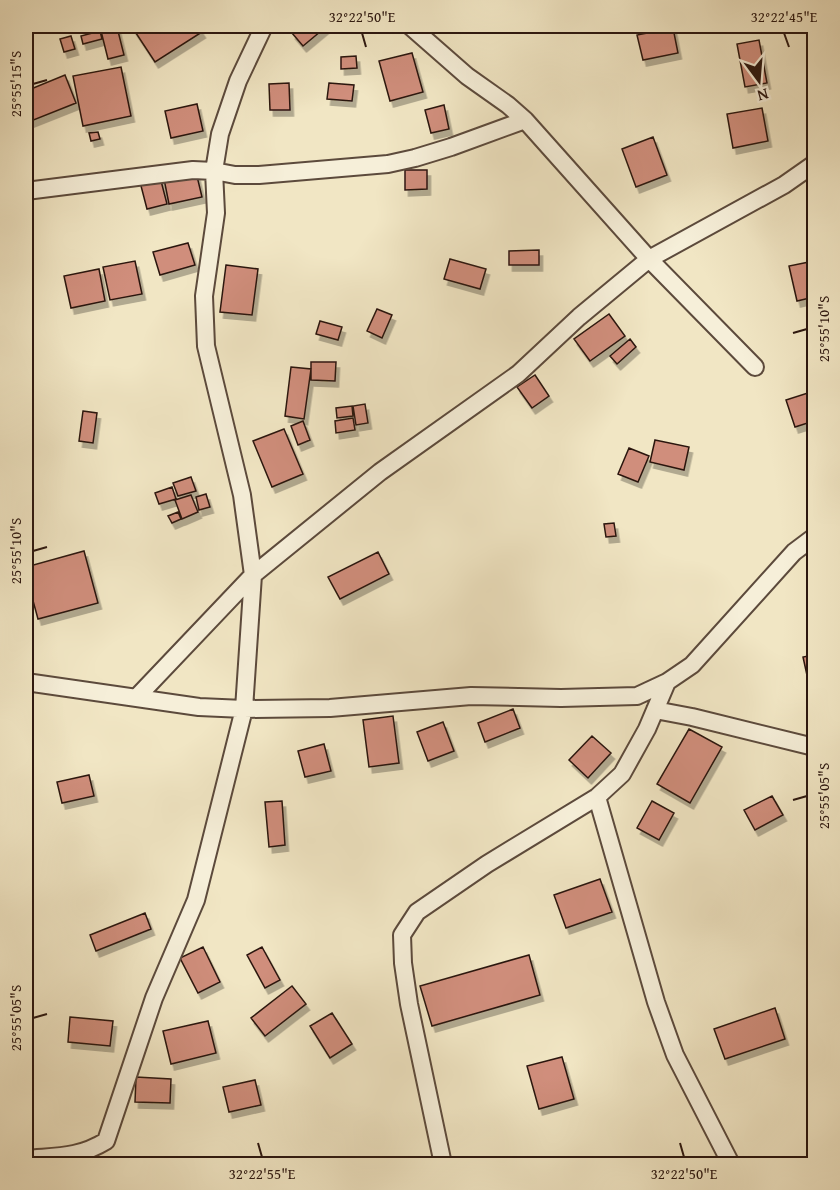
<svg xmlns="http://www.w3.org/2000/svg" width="840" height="1190" font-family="'Gentium Book Plus',serif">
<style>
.building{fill:#d08e7b;stroke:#2b160f;stroke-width:1.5;filter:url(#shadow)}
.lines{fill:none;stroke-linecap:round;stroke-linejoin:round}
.minor-casing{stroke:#5c4a3c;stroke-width:20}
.minor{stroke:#f6efd9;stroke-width:16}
.ticks{fill:none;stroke:#2b160f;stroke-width:2}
.neatline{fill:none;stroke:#2b160f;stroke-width:2}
.ticks-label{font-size:15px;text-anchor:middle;fill:#2b160f}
</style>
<defs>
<filter id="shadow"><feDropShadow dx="3.5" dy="6" stdDeviation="0" flood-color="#0004"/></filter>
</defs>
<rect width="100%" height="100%" fill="#f1e6c4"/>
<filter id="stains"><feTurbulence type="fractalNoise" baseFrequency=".00333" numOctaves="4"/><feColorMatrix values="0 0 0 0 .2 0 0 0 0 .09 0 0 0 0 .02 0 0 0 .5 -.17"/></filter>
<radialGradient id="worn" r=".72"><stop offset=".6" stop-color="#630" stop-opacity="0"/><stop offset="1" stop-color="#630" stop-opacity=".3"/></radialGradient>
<path class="building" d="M134,26H198L202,32L155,62L132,27Z
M301,26H327L303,46L292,33Z
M117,27L124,55L108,59L101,31Z
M673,28L678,53L643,60L637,35Z
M100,31L102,39L83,44L81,36Z
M71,36L75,49L64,52L60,39Z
M759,40L767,83L745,87L737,44Z
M412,53L423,92L390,101L379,61Z
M356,56L357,68L341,69V57Z
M121,67L131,116L83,126L73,76Z
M65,75L76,103L26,123V91Z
M289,83L290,110H270L269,84Z
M329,83L354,85L352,101L327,99Z
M197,104L203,131L171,138L165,111Z
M444,105L449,129L431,133L425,110Z
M762,108L768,141L733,148L727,114Z
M98,132L100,139L91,141L89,133Z
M653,137L667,175L636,187L622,149Z
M405,170H427V189L405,190Z
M196,172L202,197L169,204L164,179Z
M160,177L167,204L147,209L140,182Z
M188,243L195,265L160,275L153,252Z
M539,250V265H509V251Z
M450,259L486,269L480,289L444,279Z
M135,261L142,294L110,300L103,267Z
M814,261V297L797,301L789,266Z
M226,265L258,269L252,315L220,312Z
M99,269L105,301L71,308L64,276Z
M377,309L392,315L382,338L367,331Z
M609,314L625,336L590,361L574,339Z
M320,321L342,327L338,340L316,334Z
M630,339L636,347L617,364L610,356Z
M311,362H336L335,381L311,380Z
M291,367L311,369L304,419L285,416Z
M535,375L549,396L532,408L517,387Z
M814,391V421L795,427L786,400Z
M365,404L368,423L356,425L353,406Z
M352,406L353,416L337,418L336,408Z
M83,411L97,413L93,443L79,441Z
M353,418L355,430L336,433L335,421Z
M303,421L310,440L298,445L291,426Z
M284,429L303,474L272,487L253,441Z
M655,440L689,447L684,470L650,462Z
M629,448L649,456L638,482L618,474Z
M191,477L196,491L178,496L173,483Z
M172,487L176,499L159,504L155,493Z
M206,494L210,507L199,510L196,497Z
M191,495L198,512L182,519L175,500Z
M178,512L181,519L172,523L168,516Z
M614,523L616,536L606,537L604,524Z
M84,551L98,603L38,619L26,575V567Z
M378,552L389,574L340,599L328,577Z
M814,655V707L803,657Z
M513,709L520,728L485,742L478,723Z
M393,716L399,763L369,767L363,720Z
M443,722L454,751L428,761L417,732Z
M689,729L722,747L690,803L657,784Z
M592,736L611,753L588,778L569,760Z
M324,744L331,771L305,777L298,751Z
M89,775L94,796L62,803L57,782Z
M772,796L783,815L755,830L744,810Z
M282,801L285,845L269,847L265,802Z
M652,801L674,813L659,840L637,828Z
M600,879L612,912L566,928L554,895Z
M145,913L151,929L96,951L90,935Z
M203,947L220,982L198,993L180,958Z
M262,947L280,980L265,988L247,955Z
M529,955L540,995L432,1026L420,986Z
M292,986L306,1004L265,1036L251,1018Z
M775,1008L785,1039L725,1059L714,1029Z
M332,1013L352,1044L330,1058L310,1026Z
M70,1017L113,1021L110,1046L68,1042Z
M208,1021L216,1053L171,1064L163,1031Z
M562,1057L574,1099L539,1109L527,1066Z
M136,1077L171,1079L170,1103L135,1102Z
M255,1080L261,1105L229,1112L223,1087Z"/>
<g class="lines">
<defs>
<path id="minor" d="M410,26L467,76L508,105L525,120L649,259L755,367
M26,191L193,170L214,171L235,175H259L388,164L415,158L451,147L525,120
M26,682L199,707L244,709L330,708L471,696L561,698L637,696L667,682L692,665L794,552L814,537
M137,697L253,575L380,472L518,374L579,317L649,259L784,185L814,164
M655,710L692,717L814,747
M597,797L656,1002L675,1055L731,1164
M26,1159C57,1156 78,1158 106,1141L154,998L196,900L244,709L253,575L242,495L206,346L204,296L216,213L214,171L220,134L238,81L264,26
M443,1164L409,1004L403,963L402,935L417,912L487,864L597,797L622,774L647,729L667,682"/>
</defs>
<use href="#minor" class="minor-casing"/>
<use href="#minor" class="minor"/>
</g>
<path class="ticks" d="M362,33L366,47M784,33L789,47M33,84L47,80M793,333L807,329M33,551L47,547M793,800L807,796M33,1018L47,1014M258,1143L262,1157M680,1143L684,1157"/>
<rect width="840" height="1190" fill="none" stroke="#f1e6c4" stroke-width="66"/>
<g transform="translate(759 81) rotate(164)" stroke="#f6efd9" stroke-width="4.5" paint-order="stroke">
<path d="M0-4.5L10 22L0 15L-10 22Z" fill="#2b160f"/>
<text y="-9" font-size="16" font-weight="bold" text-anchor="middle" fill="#2b160f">N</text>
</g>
<rect x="33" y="33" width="774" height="1124" class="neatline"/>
<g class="ticks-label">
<text x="362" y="22">32°22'50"E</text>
<text x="784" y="22">32°22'45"E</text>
<text transform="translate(16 84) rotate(-90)" y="5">25°55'15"S</text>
<text transform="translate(824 329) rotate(-90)" y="5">25°55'10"S</text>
<text transform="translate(16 551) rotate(-90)" y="5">25°55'10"S</text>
<text transform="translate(824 796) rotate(-90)" y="5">25°55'05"S</text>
<text transform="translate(16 1018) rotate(-90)" y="5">25°55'05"S</text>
<text x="262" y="1179">32°22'55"E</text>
<text x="684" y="1179">32°22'50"E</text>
</g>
<rect width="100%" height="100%" filter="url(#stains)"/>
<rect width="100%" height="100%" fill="url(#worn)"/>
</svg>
